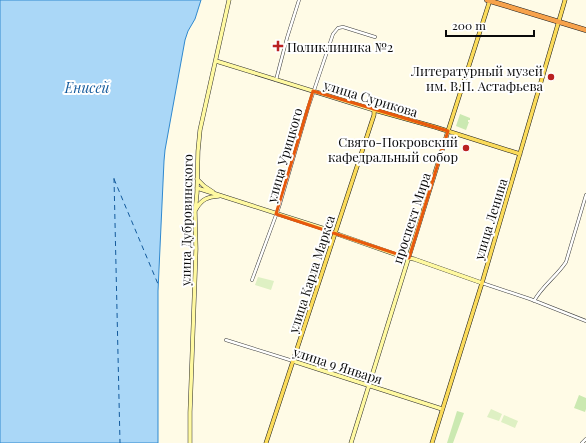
<svg xmlns="http://www.w3.org/2000/svg" width="586" height="443" font-family="'Playfair Display',serif">
<style>
.green{fill:#cbe9b1}
.pitch{fill:#def0c3}
.water{fill:#aad7f7;stroke:#3089cf}
.lines{fill:none;stroke-linecap:round;stroke-linejoin:round}
.ferry{stroke:#135a9c;stroke-width:1;stroke-dasharray:5 4;stroke-linecap:butt}
.street-casing{stroke:#3d3d3d;stroke-width:3.5}
.secondary-casing{stroke:#2c2c2c;stroke-width:4.5}
.primary-casing{stroke:#1b1b1b;stroke-width:4.5}
.highway-casing{stroke:#1b1b1b;stroke-width:5.5}
.street{stroke:#fff;stroke-width:2.5}
.secondary{stroke:#fff9a1;stroke-width:3.5}
.primary{stroke:#fbdb5a;stroke-width:3.5}
.highway{stroke:#f7a24c;stroke-width:4.5}
.marked{fill:none;stroke:#e8590c;stroke-width:3;stroke-linejoin:round}
.poi-dot{fill:#ba2121;stroke:#fff;stroke-width:1.5}
.labels{text-anchor:middle;dominant-baseline:central;stroke-width:4;stroke-linejoin:round;paint-order:stroke}
.poi-label{font-size:13px;fill:#0a0a0a;stroke:#fff;text-anchor:end}
.street-label{font-size:13px;fill:#0a0a0a;stroke:#fff}
.water-label{font-size:14px;font-style:italic;fill:#135a9c;stroke:#fff}
</style>
<rect width="100%" height="100%" fill="#fffbe6"/>
<path class="green" d="M460,114L470,118V120H468V122H469L466,130L456,126Z
M579,395L586,398V409L585,412L574,408Z
M457,411L464,413L453,443H447Z"/>
<path class="pitch" d="M258,277L274,281L271,290L255,285Z
M491,409L502,414L499,421L487,417Z
M504,415L518,421L515,428L501,422Z"/>
<path class="water" d="M0,0H201L195,19L188,31L185,40L165,150L164,161L158,291V443H0Z"/>
<g class="lines">
<path class="ferry" d="M114,178L120,443
M114,179L158,284"/>
<defs>
<path id="street" d="M276,80L287,38L299,0
M252,280L279,207L308,108L333,34L338,28L343,27L375,37
M482,283L530,299L586,321
M534,301C542,286 557,276 566,262L586,195
M226,340L293,361
M582,443L586,439"/>
<path id="secondary" d="M216,61L374,110
M197,179L204,186L213,192
M197,188L325,229L340,235L403,257L414,259L482,283
M196,209C202,199 207,197 219,196
M293,361L442,409
M190,443V412L196,249L195,212L197,193L198,151L200,130L229,0
M351,443L448,131"/>
<path id="primary" d="M448,131L490,0
M266,443L374,115V110L435,127L520,154
M432,443L482,283L565,0"/>
<path id="highway" d="M487,0L586,30"/>
</defs>
<use href="#street" class="street-casing"/>
<use href="#secondary" class="secondary-casing"/>
<use href="#primary" class="primary-casing"/>
<use href="#highway" class="highway-casing"/>
<use href="#street" class="street"/>
<use href="#secondary" class="secondary"/>
<use href="#primary" class="primary"/>
<use href="#highway" class="highway"/>
</g>
<path class="marked" d="M313,91L448,131L409,258L276,214Z"/>
<g class="poi-dot">
<path d="M276 40h4v4h4v4h-4v4h-4v-4h-4v-4h4z"/>
<circle cx="551" cy="77" r="4"/>
<circle cx="466" cy="148" r="4"/>
</g>
<g class="labels">
<g class="poi-label">
<text x="287" y="46" text-anchor="start">Поликлиника №2</text>
<text x="543" y="70">Литературный музей<tspan x="543" dy="15">им. В.П. Астафьева</tspan></text>
<text x="458" y="141">Свято-Покровский<tspan x="458" dy="15">кафедральный собор</tspan></text>
</g>
<g class="street-label">
<text transform="translate(371 98) rotate(17)">улица Сурикова</text>
<text transform="translate(284 155) rotate(-74)">улица Урицкого</text>
<text transform="translate(411 218) rotate(-72)">проспект Мира</text>
<text transform="translate(490 219) rotate(-73)">улица Ленина</text>
<text transform="translate(186 220) rotate(-89)">улица Дубровинского</text>
<text transform="translate(311 274) rotate(-72)">улица Карла Маркса</text>
<text transform="translate(338 365) rotate(18)">улица 9 Января</text>
</g>
<g class="water-label">
<text x="87" y="87">Енисей</text>
</g>
</g>
<path d="M446 30v6h88v-6" fill="none" stroke="#0a0a0a" stroke-width="2"/>
<text x="452" y="30" font-size="12" fill="#0a0a0a" stroke="#ffffff" stroke-width="3" paint-order="stroke">200 m</text>
</svg>
